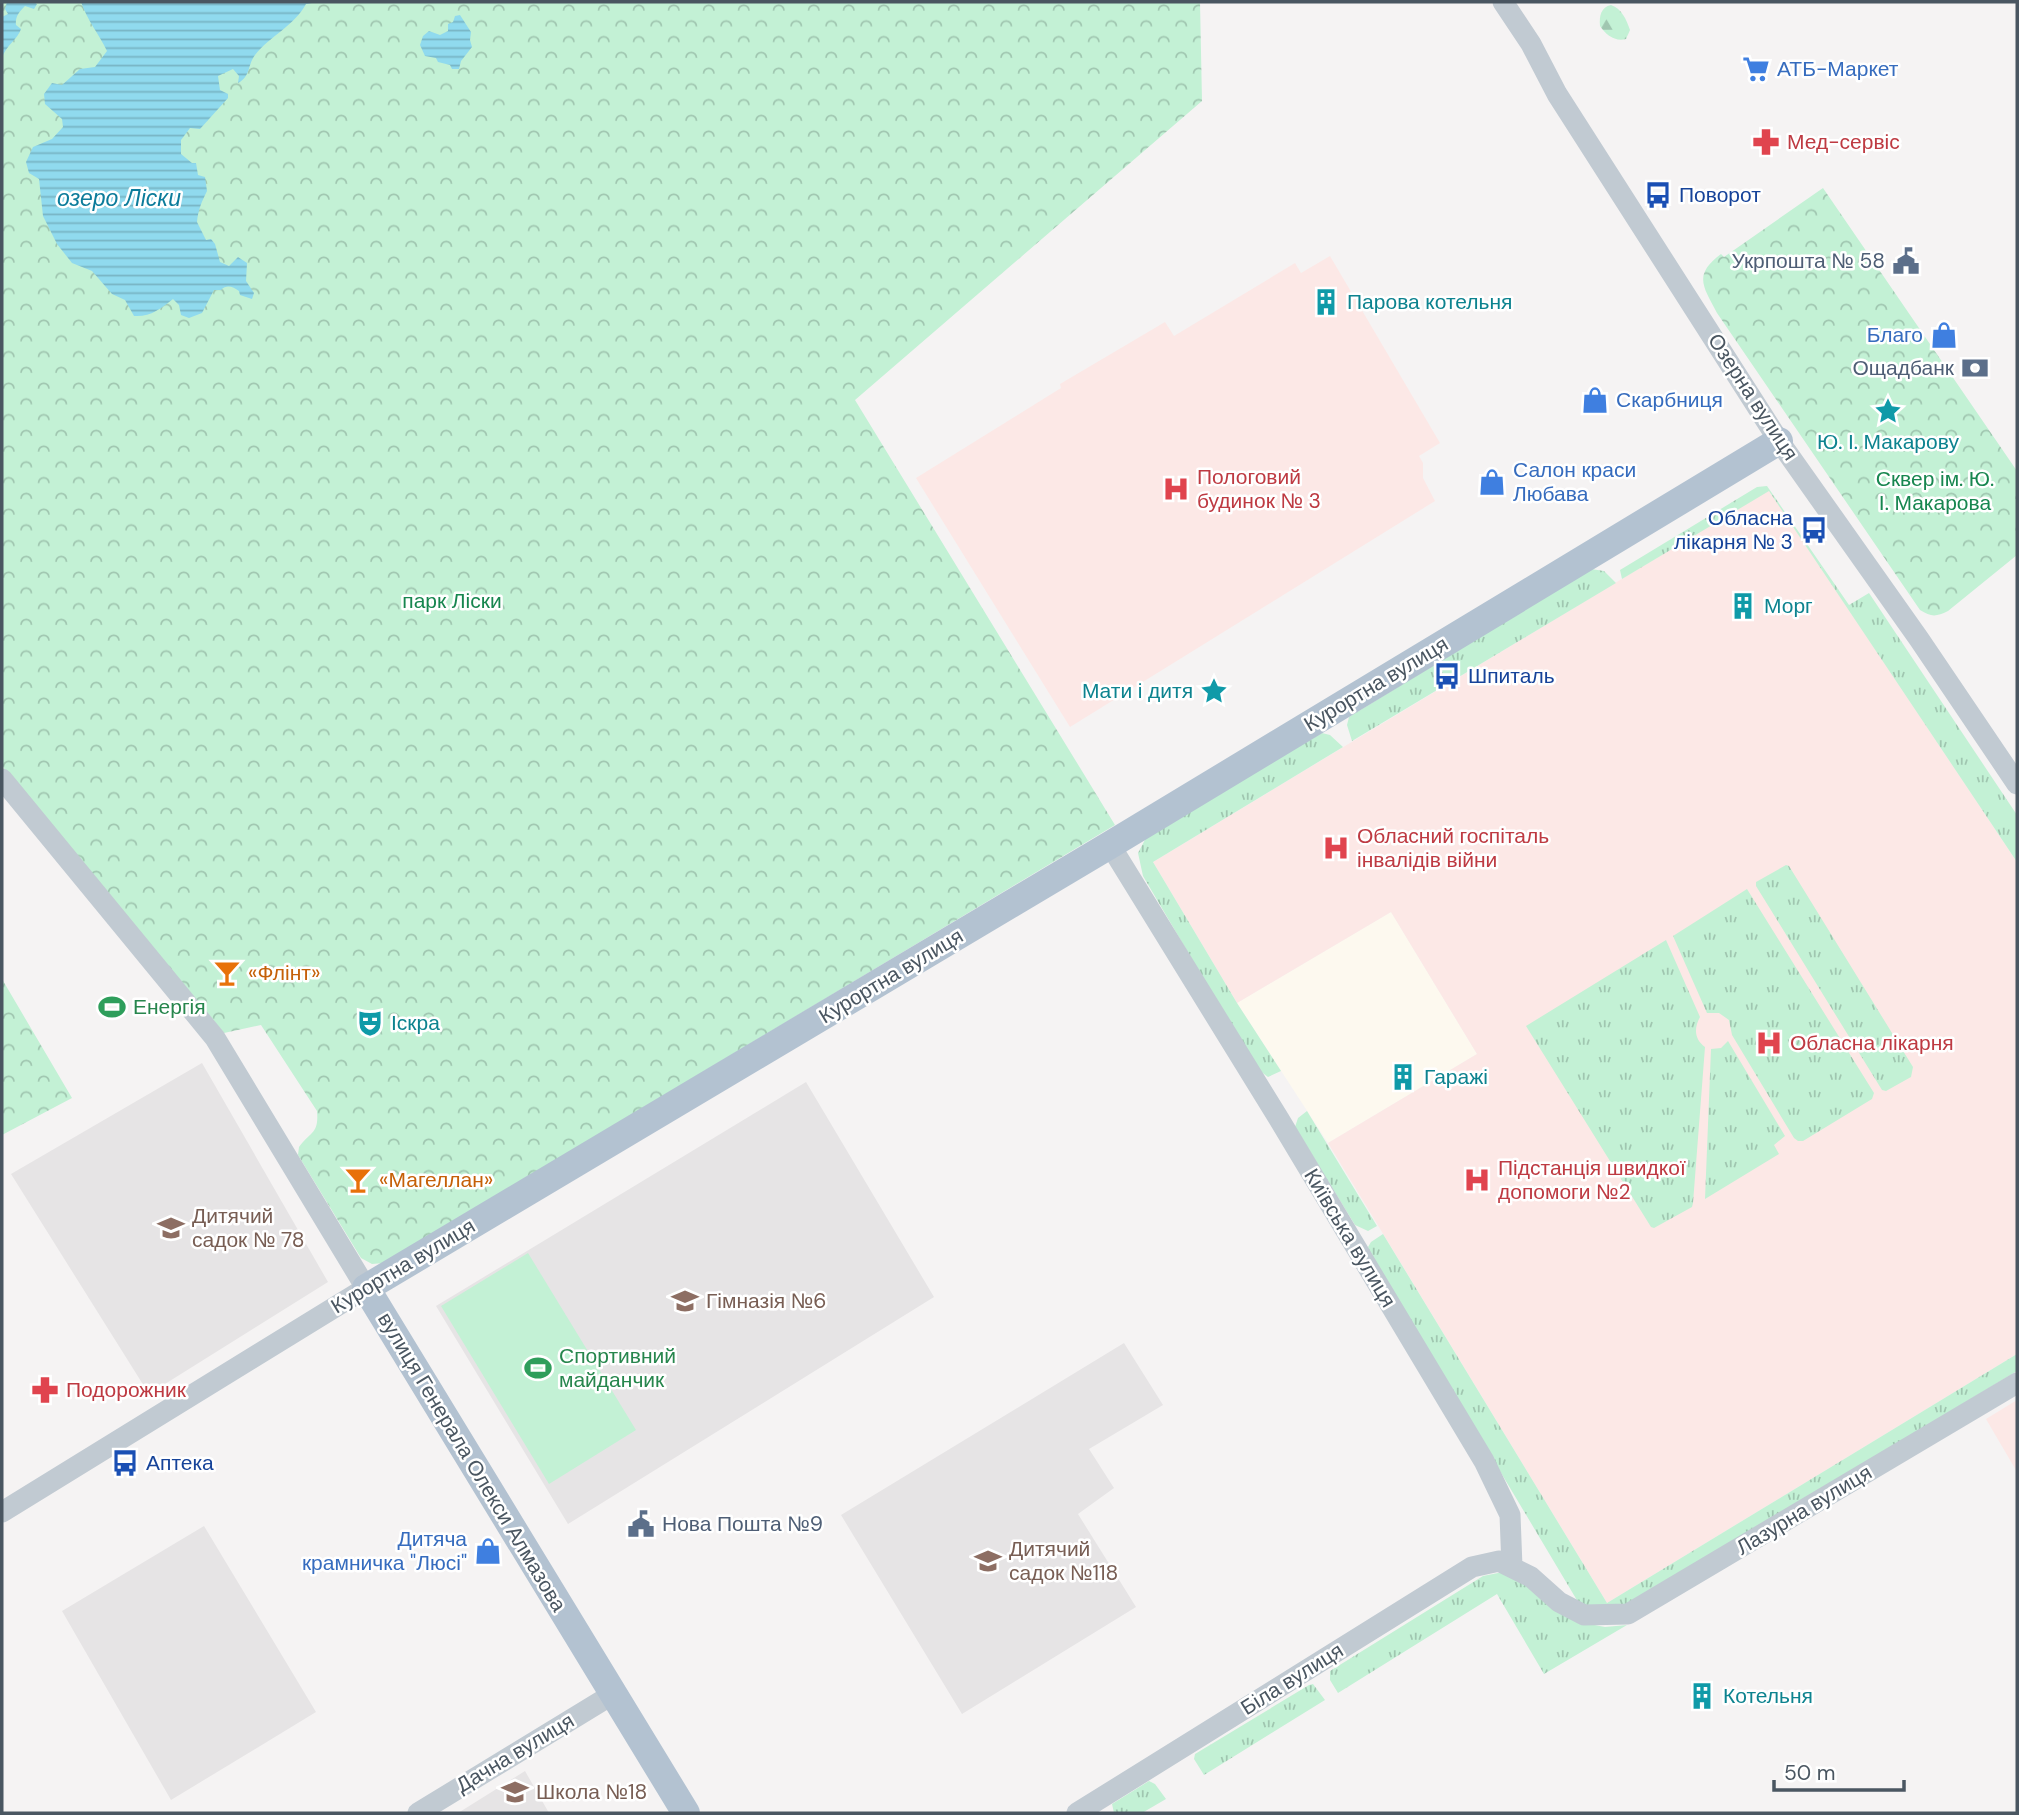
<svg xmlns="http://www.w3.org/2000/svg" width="2019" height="1815" font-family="'DM Sans',sans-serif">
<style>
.commercial{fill:#fdf9ef}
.education{fill:#e6e4e5}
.medical{fill:#fce8e6}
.grass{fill:url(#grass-tufts)}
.forest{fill:url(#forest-firs)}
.park{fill:url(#park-crowns)}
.pitch{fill:#c3f1d5}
.water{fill:url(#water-rules)}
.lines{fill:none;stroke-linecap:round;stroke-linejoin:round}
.minor{stroke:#c1cad2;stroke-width:21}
.major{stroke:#b3c2d1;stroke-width:28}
.labels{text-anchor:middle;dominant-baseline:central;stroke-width:5;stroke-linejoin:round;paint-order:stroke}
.shop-label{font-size:21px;fill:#366cbe;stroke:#fff;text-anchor:start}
.health-label{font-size:21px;fill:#be3a42;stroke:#fff;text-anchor:start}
.transit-label{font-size:21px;fill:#164399;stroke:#fff;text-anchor:start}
.service-label{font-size:21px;fill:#4e5e75;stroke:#fff;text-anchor:end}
.culture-label{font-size:21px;fill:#0d838f;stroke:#fff;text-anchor:start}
.street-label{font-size:21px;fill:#4a5661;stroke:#fff}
.park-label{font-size:21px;fill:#17864f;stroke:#fff}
.food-label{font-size:21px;fill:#c56008;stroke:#fff;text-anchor:start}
.leisure-label{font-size:21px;fill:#27864d;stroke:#fff;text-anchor:start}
.education-label{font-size:21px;fill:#785e54;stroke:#fff;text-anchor:start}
.water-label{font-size:23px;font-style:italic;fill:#0c7c9b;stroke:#fff}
</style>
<defs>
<pattern id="grass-tufts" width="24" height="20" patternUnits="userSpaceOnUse" patternTransform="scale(1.75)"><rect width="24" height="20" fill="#c3f1d5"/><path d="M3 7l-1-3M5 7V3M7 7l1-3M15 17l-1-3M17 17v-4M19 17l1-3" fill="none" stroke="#a0c6b0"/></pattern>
<pattern id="forest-firs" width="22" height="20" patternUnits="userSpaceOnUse" patternTransform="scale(1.75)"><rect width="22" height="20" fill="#c3f1d5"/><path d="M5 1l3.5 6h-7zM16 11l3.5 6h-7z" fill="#a0c6b0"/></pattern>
<pattern id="park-crowns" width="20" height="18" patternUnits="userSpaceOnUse" patternTransform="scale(1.75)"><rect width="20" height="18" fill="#c3f1d5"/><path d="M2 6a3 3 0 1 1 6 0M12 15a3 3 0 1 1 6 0" fill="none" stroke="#a0c6b0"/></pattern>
<pattern id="water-rules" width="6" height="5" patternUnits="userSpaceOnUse" patternTransform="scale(1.75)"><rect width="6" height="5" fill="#90daee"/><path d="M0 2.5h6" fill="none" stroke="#78b4c4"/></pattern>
</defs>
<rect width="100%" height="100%" fill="#f5f3f3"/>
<path class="commercial" d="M1391,912L1477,1054L1328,1143L1237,1003Z"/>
<path class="education" d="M202,1063L328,1282L149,1394L11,1174Z
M806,1082L934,1297L568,1524L436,1306Z
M1124,1343L1163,1405L1089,1449L1114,1488L1078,1514L1136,1607L962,1714L841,1515Z
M204,1526L316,1712L171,1800L62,1611Z
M525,1771L549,1813H458Z"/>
<path class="medical" d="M1330,256L1440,443L1419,456L1423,463V478L1435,501L1070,727L916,478L1061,388L1060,384L1165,322L1174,336L1295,263L1301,273Z
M1769,490L2017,862V1354L1607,1603L1328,1143L1477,1054L1391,912L1237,1003L1153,862Z
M2017,1400V1472L1986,1419Z"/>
<path class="grass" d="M1767,486L1849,605L1869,593L2017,815V862L1769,491L1622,579L1620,570L1757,487Z
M1591,569L1604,571L1616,583L1352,741L1347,725L1349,717Z
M1322,733L1330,735L1343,747L1153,862L1237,1003L1281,1071L1268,1077L1256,1068L1143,876L1138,853L1148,834Z
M1786,865L1789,866L1913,1067L1911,1077L1886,1091L1882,1090L1756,886V882Z
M1747,889L1874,1093L1872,1099L1803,1141H1798L1794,1138L1732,1035L1729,1020L1719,1013H1707L1673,936Z
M1666,940L1700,1017C1694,1028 1694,1039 1705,1047L1693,1203L1692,1207L1654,1228L1651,1227L1526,1026Z
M1728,1041L1785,1136L1774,1145L1779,1154L1705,1199L1711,1049L1721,1048Z
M1307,1111L1377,1226L1368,1231L1355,1225L1295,1127L1298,1118Z
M1383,1234L1607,1603L2017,1354V1371L1622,1610L1581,1607L1370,1253L1368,1247L1371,1242Z
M1498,1573H1511L1579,1622L1605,1627L1627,1625L1544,1674L1497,1594L1338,1693L1330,1680V1671L1483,1576Z
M1313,1684L1325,1700L1204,1775L1194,1759L1195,1754L1309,1685Z
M1149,1781L1155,1784L1166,1799L1142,1813H1114L1112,1804Z"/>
<path class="forest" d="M1611,5C1622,9 1626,19 1630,30L1626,39C1615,42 1606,35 1600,26C1599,16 1601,7 1611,5Z"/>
<path class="park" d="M2,2H1200L1202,101L855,400L1115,825L384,1263L372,1264L361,1258L298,1155L299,1147C311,1131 319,1134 317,1111L261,1025L224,1033L2,766Z
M1823,188L2017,471V555L1948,611C1936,617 1931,617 1920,610L1717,313C1703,286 1693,275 1721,254L1724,257Z
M2,979L72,1098L2,1135Z"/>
<path class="pitch" d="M528,1253L636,1430L549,1484L441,1306Z"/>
<path class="water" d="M7,2H34L37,4L34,9L25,6C19,12 15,17 16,25L21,29C18,39 6,45 2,58V17L8,14L5,9Z
M81,2H318L306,4C294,26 270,36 255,55C247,66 251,76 238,83L239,76L233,69L218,76L220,90L228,94V98L200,129L190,128L181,140V154L192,163H196L198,175L205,177L207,191C202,201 198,210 197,222L206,240L211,239L215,244L220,262L229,266L238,257L247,263L246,281L254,293L252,299L240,295L239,291C233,287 227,284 221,290H214L202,313L189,318L181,315L179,305L173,299C160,309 151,317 134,316L125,300L112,294L92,271L72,263L57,244L43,216L39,179L29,173L26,162L33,147L52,139L63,127L62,119L45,104L44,94L52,83L62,85L80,69L95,67L107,51C99,34 87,20 81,2Z
M460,15L471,32L470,40L472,47L461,61L459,69H452L450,65L438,62L436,58L425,56L420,45L423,36L429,31L440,35L448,31V24L453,22L455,16Z"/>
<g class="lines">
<path class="minor" d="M1503,2L1531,44L1557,94L1779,441L1919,639L2017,784
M2,779L215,1038L366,1288L2,1512
M1110,845L1279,1119L1484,1461L1510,1515L1512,1567
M418,1813L613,1694
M1077,1813L1472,1567L1499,1561L1531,1577L1559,1602L1584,1615L1628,1614L2017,1383"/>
<path class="major" d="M686,1813L366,1288L1110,845L1779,441"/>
</g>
<defs>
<symbol id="supermarket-bare" viewBox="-9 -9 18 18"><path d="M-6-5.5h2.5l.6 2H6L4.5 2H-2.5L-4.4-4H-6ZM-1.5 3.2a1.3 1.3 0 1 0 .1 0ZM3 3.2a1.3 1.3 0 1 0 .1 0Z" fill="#3f7fe0" stroke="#fff" stroke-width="2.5" paint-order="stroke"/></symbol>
<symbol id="pharmacy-bare" viewBox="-9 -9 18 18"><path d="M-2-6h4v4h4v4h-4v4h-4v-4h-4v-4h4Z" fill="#e0444e" stroke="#fff" stroke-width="2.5" paint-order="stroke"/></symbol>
<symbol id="bus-bare" viewBox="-9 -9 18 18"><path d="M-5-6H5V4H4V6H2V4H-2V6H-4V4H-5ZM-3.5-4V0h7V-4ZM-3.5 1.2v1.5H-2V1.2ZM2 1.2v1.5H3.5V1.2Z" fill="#1a4fb4" stroke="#fff" stroke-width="2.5" paint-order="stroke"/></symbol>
<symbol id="civic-bare" viewBox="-9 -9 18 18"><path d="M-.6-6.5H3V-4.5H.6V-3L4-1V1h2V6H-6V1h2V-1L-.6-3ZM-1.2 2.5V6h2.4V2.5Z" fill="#5c6f8a" stroke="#fff" stroke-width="2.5" paint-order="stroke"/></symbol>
<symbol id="building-bare" viewBox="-9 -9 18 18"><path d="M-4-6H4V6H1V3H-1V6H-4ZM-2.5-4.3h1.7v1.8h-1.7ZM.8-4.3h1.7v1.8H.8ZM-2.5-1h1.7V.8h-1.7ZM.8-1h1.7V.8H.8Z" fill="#0f9aa8" stroke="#fff" stroke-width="2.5" paint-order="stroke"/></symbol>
<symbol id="shop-bare" viewBox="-9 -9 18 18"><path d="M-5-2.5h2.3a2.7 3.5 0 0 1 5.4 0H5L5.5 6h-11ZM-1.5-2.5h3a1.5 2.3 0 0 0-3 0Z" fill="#3f7fe0" stroke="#fff" stroke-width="2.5" paint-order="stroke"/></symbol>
<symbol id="bank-bare" viewBox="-9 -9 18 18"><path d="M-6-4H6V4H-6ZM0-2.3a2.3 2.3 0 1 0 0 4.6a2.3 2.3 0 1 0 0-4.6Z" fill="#5c6f8a" stroke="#fff" stroke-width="2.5" paint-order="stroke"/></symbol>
<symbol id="sight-bare" viewBox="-9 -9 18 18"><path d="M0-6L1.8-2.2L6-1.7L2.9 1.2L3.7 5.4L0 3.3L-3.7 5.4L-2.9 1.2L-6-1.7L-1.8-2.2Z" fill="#0f9aa8" stroke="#fff" stroke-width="2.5" paint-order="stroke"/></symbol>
<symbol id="hospital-bare" viewBox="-9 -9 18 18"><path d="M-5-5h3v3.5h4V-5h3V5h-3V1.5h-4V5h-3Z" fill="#e0444e" stroke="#fff" stroke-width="2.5" paint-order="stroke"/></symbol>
<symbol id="bar-bare" viewBox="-9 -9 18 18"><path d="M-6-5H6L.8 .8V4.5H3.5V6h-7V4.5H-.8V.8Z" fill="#e8710a" stroke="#fff" stroke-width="2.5" paint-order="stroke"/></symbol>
<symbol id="stadium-bare" viewBox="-9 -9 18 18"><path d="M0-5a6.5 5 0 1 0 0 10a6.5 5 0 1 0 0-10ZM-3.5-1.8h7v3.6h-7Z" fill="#2e9e5b" stroke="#fff" stroke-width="2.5" paint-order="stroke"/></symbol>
<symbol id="theatre-bare" viewBox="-9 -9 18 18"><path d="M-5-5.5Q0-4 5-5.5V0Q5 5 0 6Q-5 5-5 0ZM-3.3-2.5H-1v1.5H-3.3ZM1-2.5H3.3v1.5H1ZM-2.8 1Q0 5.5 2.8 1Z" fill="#0f9aa8" stroke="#fff" stroke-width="2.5" paint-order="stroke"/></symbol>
<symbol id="school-bare" viewBox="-9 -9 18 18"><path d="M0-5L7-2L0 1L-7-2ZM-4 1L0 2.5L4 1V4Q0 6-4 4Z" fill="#8d6e63" stroke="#fff" stroke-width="2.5" paint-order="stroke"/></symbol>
</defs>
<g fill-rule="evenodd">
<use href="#supermarket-bare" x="1737" y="50" width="38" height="38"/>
<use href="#pharmacy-bare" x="1747" y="123" width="38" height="38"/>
<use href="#bus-bare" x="1639" y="176" width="38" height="38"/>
<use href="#civic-bare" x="1887" y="242" width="38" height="38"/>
<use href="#building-bare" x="1307" y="283" width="38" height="38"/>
<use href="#shop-bare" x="1925" y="316" width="38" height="38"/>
<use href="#bank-bare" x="1956" y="349" width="38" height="38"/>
<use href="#shop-bare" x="1576" y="381" width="38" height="38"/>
<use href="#sight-bare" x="1869" y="392" width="38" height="38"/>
<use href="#shop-bare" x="1473" y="463" width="38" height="38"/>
<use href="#hospital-bare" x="1157" y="470" width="38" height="38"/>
<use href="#bus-bare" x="1795" y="511" width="38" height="38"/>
<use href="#building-bare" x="1724" y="587" width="38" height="38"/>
<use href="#bus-bare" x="1428" y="657" width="38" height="38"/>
<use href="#sight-bare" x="1195" y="672" width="38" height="38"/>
<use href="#hospital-bare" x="1317" y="829" width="38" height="38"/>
<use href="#bar-bare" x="208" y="954" width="38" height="38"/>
<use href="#stadium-bare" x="93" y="988" width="38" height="38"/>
<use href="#theatre-bare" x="351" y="1004" width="38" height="38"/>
<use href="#hospital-bare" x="1750" y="1024" width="38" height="38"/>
<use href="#building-bare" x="1384" y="1058" width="38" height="38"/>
<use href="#bar-bare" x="339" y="1161" width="38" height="38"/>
<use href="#hospital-bare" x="1458" y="1161" width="38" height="38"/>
<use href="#school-bare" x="152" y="1209" width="38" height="38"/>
<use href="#school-bare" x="666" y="1282" width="38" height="38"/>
<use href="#stadium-bare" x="519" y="1349" width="38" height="38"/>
<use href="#pharmacy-bare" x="26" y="1371" width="38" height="38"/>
<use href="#bus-bare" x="106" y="1444" width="38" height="38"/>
<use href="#civic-bare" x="622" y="1505" width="38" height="38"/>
<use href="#shop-bare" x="469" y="1532" width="38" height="38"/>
<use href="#school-bare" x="969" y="1542" width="38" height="38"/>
<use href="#building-bare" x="1683" y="1677" width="38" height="38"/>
<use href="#school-bare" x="496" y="1773" width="38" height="38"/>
</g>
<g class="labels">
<g class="shop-label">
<text x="1777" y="69">АТБ-Маркет</text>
<text x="1923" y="335" text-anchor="end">Благо</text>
<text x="1616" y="400">Скарбниця</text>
<text x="1513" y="470">Салон краси<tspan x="1513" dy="24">Любава</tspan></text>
<text x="467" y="1539" text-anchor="end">Дитяча<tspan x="467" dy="24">крамничка "Люсі"</tspan></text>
</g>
<g class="health-label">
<text x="1787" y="142">Мед-сервіс</text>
<text x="1197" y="477">Пологовий<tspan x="1197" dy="24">будинок № 3</tspan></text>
<text x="1357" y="836">Обласний госпіталь<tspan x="1357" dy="24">інвалідів війни</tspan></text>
<text x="1790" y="1043">Обласна лікарня</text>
<text x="1498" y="1168">Підстанція швидкої<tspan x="1498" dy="24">допомоги №2</tspan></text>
<text x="66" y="1390">Подорожник</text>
</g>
<g class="transit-label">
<text x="1679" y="195">Поворот</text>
<text x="1793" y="518" text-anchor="end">Обласна<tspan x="1793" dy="24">лікарня № 3</tspan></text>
<text x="1468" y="676">Шпиталь</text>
<text x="146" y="1463">Аптека</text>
</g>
<g class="service-label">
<text x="1885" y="261">Укрпошта № 58</text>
<text x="1954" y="368">Ощадбанк</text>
<text x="662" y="1524" text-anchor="start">Нова Пошта №9</text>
</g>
<g class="culture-label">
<text x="1347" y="302">Парова котельня</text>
<text x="1888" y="442" text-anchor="middle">Ю. І. Макарову</text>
<text x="1764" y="606">Морг</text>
<text x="1193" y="691" text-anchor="end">Мати і дитя</text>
<text x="391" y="1023">Іскра</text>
<text x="1424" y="1077">Гаражі</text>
<text x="1723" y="1696">Котельня</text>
</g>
<g class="street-label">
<text transform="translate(1753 397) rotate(57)">Озерна вулиця</text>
<text transform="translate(1376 684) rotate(-31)">Курортна вулиця</text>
<text transform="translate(891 976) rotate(-31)">Курортна вулиця</text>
<text transform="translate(1350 1238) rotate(59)">Київська вулиця</text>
<text transform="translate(403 1266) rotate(-31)">Курортна вулиця</text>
<text transform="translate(472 1462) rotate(59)">вулиця Генерала Олекси Алмазова</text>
<text transform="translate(1804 1510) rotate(-31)">Лазурна вулиця</text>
<text transform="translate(1292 1679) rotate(-32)">Біла вулиця</text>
<text transform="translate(515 1753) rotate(-31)">Дачна вулиця</text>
</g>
<g class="park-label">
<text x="1935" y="479">Сквер ім. Ю.<tspan x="1935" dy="24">І. Макарова</tspan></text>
<text x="452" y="601">парк Ліски</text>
</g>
<g class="food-label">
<text x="248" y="973">«Флінт»</text>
<text x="379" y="1180">«Магеллан»</text>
</g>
<g class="leisure-label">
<text x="133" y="1007">Енергія</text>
<text x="559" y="1356">Спортивний<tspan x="559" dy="24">майданчик</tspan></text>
</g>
<g class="education-label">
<text x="192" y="1216">Дитячий<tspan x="192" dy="24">садок № 78</tspan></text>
<text x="706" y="1301">Гімназія №6</text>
<text x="1009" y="1549">Дитячий<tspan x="1009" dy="24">садок №118</tspan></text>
<text x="536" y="1792">Школа №18</text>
</g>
<g class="water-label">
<text x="119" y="198">озеро Ліски</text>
</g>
</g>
<rect width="2019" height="1815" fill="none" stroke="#4a5661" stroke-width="7"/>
<path d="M1774 1780v10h130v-10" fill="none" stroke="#4a5661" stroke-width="3.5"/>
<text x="1784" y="1780" font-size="21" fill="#4a5661" stroke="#ffffff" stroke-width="5" paint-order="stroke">50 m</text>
</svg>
